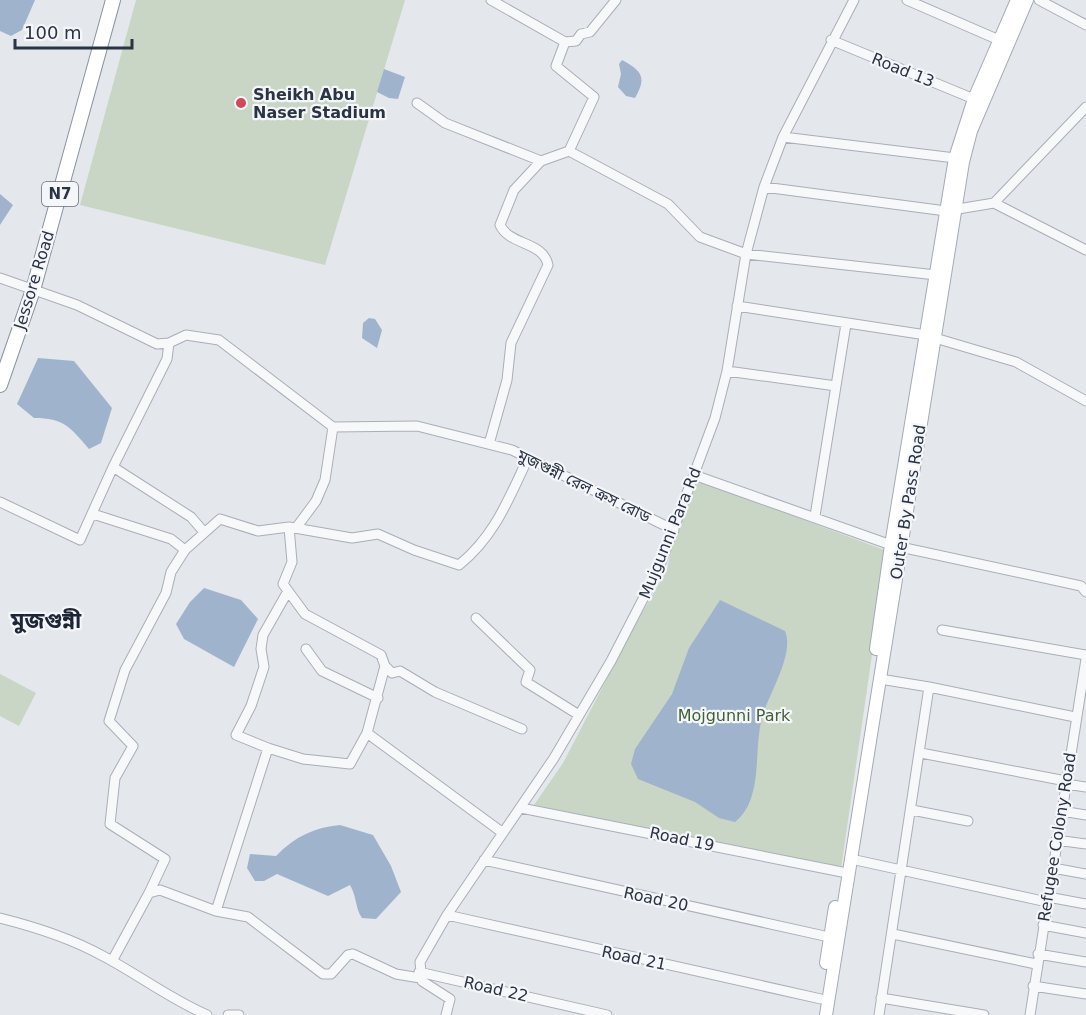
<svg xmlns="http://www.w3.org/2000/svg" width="1086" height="1015" font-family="'DejaVu Sans','Noto Sans Bengali',sans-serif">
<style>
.park{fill:#c9d6c5}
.water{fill:#9fb4cc}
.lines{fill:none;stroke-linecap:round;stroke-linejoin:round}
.minor-casing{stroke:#a9aeb7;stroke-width:11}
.major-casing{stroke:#a3abb8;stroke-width:14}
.highway-casing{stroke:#8b94a3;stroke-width:16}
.minor{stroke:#f7f8fa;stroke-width:9}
.major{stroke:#fff;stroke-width:12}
.highway{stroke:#fff;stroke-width:14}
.poi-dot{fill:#d1495b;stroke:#f4f6f9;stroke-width:2}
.labels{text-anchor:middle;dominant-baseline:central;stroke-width:4.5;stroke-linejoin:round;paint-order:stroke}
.shield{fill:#f4f6f9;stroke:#676e7b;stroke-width:1.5}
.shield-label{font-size:15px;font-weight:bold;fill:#2b3445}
.street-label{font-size:16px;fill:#2b3445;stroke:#f4f6f9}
.poi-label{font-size:16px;font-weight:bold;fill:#2b3445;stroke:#f4f6f9;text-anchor:start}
.park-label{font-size:16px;fill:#3f6138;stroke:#f4f6f9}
.district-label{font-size:22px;font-weight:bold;fill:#1d2536;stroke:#f4f6f9}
</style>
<rect width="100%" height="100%" fill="#e4e7ec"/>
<path class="park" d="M136,0H405L325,265L80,205Z
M697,480L887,551L841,869L534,805L563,763L636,623L667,570L675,531Z
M0,674L36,693L19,726L0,716Z"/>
<path class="water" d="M0,0H35L22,30L11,36L0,31Z
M622,60C642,71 647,77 635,98L626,96L618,87L621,74L619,64Z
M384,69L405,77L398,99L389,98L377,92Z
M0,194L13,205L0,225Z
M369,318L375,319L382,330L377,348L362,338L363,323Z
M38,358L74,361L112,408L101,443L89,449C70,427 64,418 34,418L17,404Z
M204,588L241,600L258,619L234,667L184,639L176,624L190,602Z
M720,600L785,631C795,654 768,695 762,718C753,751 764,799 735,822L719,818L695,802L638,779L631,764L635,749L672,694L689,648Z
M340,825L373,835L391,866L401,892L376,919L362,918C355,908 357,897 350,885L328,896L277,874L264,881H255L247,868L250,854L276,856C294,837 315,827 340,825Z"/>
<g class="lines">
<defs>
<path id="minor" d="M491,0L565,42L556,66L594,97L569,151L668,204L700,237L746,254L936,275
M907,0L999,40
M1039,0L1086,25
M831,40L974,99
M565,42L576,41L581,34L590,32L616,0
M417,103L445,123L541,161L569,151
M783,137L955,158
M764,187L946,211L994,203L1086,250
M994,203L1086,107
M0,278L77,305L157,344L169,343L186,335L219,340L333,427L417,426L512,450L674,530
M737,306L926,335
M935,338L1016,362L1086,401
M727,371L836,386
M489,444L507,380L511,343L548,265C543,241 510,246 500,225L514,190L541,161
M113,467L167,359L169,343
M694,475L891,545L1081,586L1086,592
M0,502L80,540L113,467L191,517L203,531
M93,514L171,539L185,550
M815,516L846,324
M289,527L292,562L283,584L305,614L381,655L385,666L392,673L400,671L435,692L522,729
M296,528L316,501L325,480L333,427
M476,618L530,670L526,682L579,715
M942,630L1086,655
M306,649L322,671L378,698
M385,666L367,733L503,833
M880,679L929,687L1075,717
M268,748L303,759L350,764L367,733
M921,753L1066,781
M1066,784L1086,787
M521,808L842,872
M912,810L968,821
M1062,811L1086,815
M1056,840L1086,844
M851,859L1047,902
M484,860L829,937
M1053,868L1086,874
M149,893L165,859L110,824L115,778L133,746L109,721L125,670L166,593L171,572L185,550L220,519L258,531L289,527L352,538L378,534L414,550L459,565C495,536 509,498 528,458
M1048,897L1086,904
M216,911L268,748L236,735L251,706L264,667L261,649L263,635L288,591
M447,915L821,999
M0,918C36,927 71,938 103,956C139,975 170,999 207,1015
M1043,925L1086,933
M893,934L1036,964
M1038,954L1086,962
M112,961L149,893L160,890L216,911L248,917L323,974H331L348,955L353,954L396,974L420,978
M419,972L607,1015
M1033,986L1086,994
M881,998L984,1015
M228,1015H239
M446,1015L450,999L422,981L420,962L447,915L554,758L611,661L659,568L715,418L727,371L746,254L764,187L783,137L854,0
M879,1015L929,687
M1030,1015L1086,659"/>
<path id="major" d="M876,649L891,545L955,158L974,99L1017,0
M826,963L835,907
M826,1015L963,162L971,131L1027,0"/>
<path id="highway" d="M0,385L33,290L113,0"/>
</defs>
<use href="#minor" class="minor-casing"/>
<use href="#major" class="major-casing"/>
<use href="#highway" class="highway-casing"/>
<use href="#minor" class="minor"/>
<use href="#major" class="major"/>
<use href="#highway" class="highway"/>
</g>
<circle class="poi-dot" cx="241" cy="103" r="6"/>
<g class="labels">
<rect class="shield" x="42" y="182" width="36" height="24" rx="4.5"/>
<g class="shield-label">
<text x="60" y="194">N7</text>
</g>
<g class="street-label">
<text transform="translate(903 70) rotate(22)">Road 13</text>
<text transform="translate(34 280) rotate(-73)">Jessore Road</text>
<text transform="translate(584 486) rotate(26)">মুজগুন্নী রেল ক্রস রোড</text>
<text transform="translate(908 502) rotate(-81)">Outer By Pass Road</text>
<text transform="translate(670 533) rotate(-68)">Mujgunni Para Rd</text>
<text transform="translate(1057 837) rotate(-81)">Refugee Colony Road</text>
<text transform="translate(682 839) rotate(12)">Road 19</text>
<text transform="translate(656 899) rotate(12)">Road 20</text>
<text transform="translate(634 958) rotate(12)">Road 21</text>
<text transform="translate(496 989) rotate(13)">Road 22</text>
</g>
<g class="poi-label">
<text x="253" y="94">Sheikh Abu<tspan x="253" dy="18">Naser Stadium</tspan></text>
</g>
<g class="park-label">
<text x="734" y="715">Mojgunni Park</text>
</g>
<g class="district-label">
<text x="46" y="620">মুজগুন্নী</text>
</g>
</g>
<path d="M15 39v9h117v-9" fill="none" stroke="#2b3445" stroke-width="3"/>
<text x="24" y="39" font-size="18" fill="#2b3445" stroke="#f4f6f9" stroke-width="4.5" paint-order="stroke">100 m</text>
</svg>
